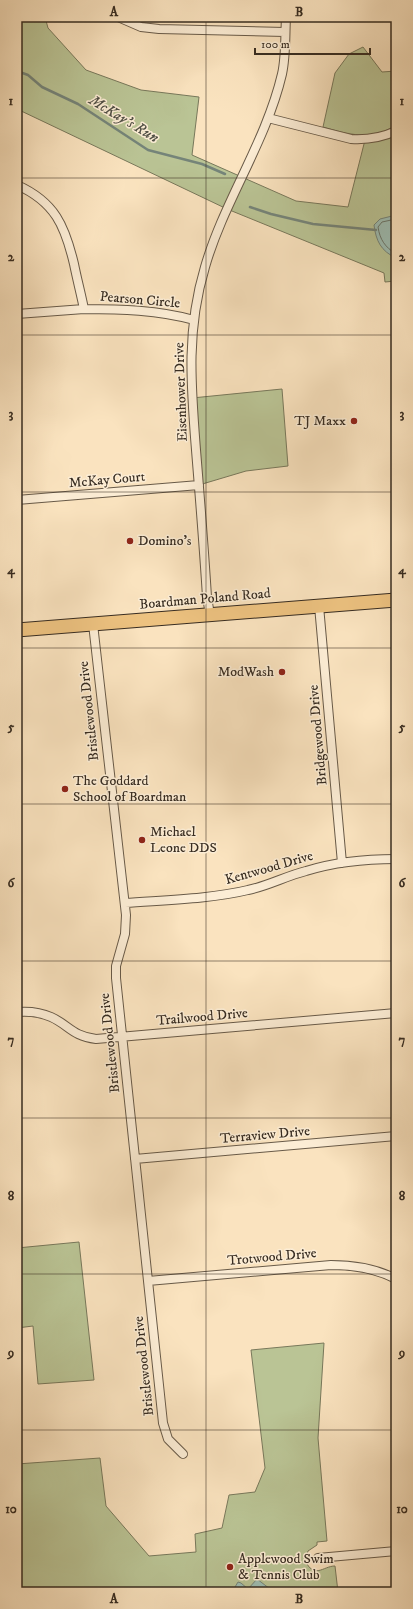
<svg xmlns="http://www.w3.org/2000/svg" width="413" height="1609" font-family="'IM FELL DW Pica',serif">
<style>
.green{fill:#bac495;stroke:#78785b}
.water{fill:#9ebeb4;stroke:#758479}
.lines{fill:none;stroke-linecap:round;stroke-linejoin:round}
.shore{stroke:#6a756a;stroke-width:1}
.stream{stroke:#758479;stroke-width:2.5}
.minor-casing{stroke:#685a48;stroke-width:10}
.primary-casing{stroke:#372c21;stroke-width:15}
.minor{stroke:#fcedd5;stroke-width:8}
.primary{stroke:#edc280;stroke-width:13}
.grid{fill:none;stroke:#372c21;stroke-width:1;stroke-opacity:0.55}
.poi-dot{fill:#8f2418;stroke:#fcedd5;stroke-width:1.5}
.labels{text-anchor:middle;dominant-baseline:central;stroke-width:3;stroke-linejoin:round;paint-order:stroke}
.street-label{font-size:14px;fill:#372c21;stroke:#fcedd5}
.poi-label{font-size:14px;fill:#372c21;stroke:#fcedd5;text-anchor:start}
.water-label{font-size:15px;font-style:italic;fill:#515046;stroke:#fcedd5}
.neatline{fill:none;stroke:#372c21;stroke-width:1.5}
.grid-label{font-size:13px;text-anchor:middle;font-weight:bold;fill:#372c21}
</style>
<rect width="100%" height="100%" fill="#fae3bf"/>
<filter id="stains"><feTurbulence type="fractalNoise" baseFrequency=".005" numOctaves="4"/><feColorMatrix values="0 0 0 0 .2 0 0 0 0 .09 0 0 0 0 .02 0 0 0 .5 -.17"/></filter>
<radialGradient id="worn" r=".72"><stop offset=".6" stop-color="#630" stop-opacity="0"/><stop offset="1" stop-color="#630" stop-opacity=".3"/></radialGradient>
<path class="green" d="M17,17H45L48,28L86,70L141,90L199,97L192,155L296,201L348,207L365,140L396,132V281L385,282L384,273L227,209L17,109Z
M363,47L382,72L396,71V125C371,142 349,134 323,127L335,73L349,54Z
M282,389L288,466L246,471L199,485L192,398Z
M79,1242L94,1380L38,1384L33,1326L17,1328V1248Z
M324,1343L318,1438L327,1541L317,1542V1545L308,1551L305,1560C314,1580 323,1566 335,1566L338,1592H17V1464L100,1458L106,1506L149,1556L196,1552L195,1534L222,1528L229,1495L255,1492L265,1468L251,1350Z"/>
<path class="water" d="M396,215V258C381,251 376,241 374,225L380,219Z
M257,1579L274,1592H232L238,1582L241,1583L248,1589Z"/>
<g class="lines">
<path class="shore" d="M396,219L382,222L378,227C380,240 385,247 396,254"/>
<path class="stream" d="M17,71L28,75L42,87L78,104L148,150L202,164L225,174
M250,207L271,214L313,224L376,230"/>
<defs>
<path id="minor" d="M118,17L141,27L159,29L285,32
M268,118L351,139C368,140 381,138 396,131
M17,185C55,202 65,226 74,264C77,279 81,294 84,309L17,314
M84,309C120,309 158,310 194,320
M17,500L199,485
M319,606L342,863
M210,615L207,597C204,548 200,499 196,450C191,386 186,330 205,267C224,201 266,142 282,74C286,56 285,36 286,17
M93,624L126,915L125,934L116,966V978L163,1423L168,1439L183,1454
M125,903C164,900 211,899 248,890C268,886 286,876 306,871C335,862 366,859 396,859
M17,1012C29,1011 40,1012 51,1017C69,1025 72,1036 96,1039L396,1013
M135,1159L396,1136
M148,1281L331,1265C354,1265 375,1268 396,1279
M396,1404V1441
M318,1558L396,1551"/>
<path id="primary" d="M17,630L396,600"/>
</defs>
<use href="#minor" class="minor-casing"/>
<use href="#primary" class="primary-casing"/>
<use href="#minor" class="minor"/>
<use href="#primary" class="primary"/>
</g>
<path class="grid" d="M206,17V1592M17,178H396M17,335H396M17,492H396M17,648H396M17,804H396M17,961H396M17,1118H396M17,1274H396M17,1430H396"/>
<g class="poi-dot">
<circle cx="354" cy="421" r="4"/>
<circle cx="130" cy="541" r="4"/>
<circle cx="282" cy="672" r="4"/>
<circle cx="65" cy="789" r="4"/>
<circle cx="142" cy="840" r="4"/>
<circle cx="230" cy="1567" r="4"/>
</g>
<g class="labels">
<g class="street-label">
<text transform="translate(140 300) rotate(5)">Pearson Circle</text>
<text transform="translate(181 392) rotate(-92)">Eisenhower Drive</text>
<text transform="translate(107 480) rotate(-5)">McKay Court</text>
<text transform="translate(205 599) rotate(-5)">Boardman Poland Road</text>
<text transform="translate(89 711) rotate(-96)">Bristlewood Drive</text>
<text transform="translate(318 735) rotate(-95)">Bridgewood Drive</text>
<text transform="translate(269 868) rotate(-16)">Kentwood Drive</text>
<text transform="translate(202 1017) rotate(-5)">Trailwood Drive</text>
<text transform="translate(110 1043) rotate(-96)">Bristlewood Drive</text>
<text transform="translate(265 1135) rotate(-5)">Terraview Drive</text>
<text transform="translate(272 1257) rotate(-5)">Trotwood Drive</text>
<text transform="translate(144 1366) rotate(-96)">Bristlewood Drive</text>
</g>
<g class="poi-label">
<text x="346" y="421" text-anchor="end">TJ Maxx</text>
<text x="138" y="541">Domino's</text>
<text x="274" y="672" text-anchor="end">ModWash</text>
<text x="73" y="781">The Goddard<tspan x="73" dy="16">School of Boardman</tspan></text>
<text x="150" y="832">Michael<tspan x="150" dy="16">Leone DDS</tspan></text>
<text x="238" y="1559">Applewood Swim<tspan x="238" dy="16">&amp; Tennis Club</tspan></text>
</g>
<g class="water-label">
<text transform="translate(124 119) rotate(31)">McKay's Run</text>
</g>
</g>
<rect width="413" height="1609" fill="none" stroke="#fae3bf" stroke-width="44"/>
<path d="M255 48v6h115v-6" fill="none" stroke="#372c21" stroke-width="2"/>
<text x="261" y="48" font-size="12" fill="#372c21" stroke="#fcedd5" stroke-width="3" paint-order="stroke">100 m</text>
<rect x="22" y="22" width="369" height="1565" class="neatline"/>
<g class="grid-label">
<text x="114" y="16">A</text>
<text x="299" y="16">B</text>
<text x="11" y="105">1</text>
<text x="402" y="105">1</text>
<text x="11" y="261">2</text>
<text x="402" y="261">2</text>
<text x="11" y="418">3</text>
<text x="402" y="418">3</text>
<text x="11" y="574">4</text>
<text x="402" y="574">4</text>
<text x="11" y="731">5</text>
<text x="402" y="731">5</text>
<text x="11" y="887">6</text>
<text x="402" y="887">6</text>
<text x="11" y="1044">7</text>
<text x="402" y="1044">7</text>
<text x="11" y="1200">8</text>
<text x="402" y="1200">8</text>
<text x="11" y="1357">9</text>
<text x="402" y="1357">9</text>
<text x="11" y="1513">10</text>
<text x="402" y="1513">10</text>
<text x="114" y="1603">A</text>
<text x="299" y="1603">B</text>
</g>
<rect width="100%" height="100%" filter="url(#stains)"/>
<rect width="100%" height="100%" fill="url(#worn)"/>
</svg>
